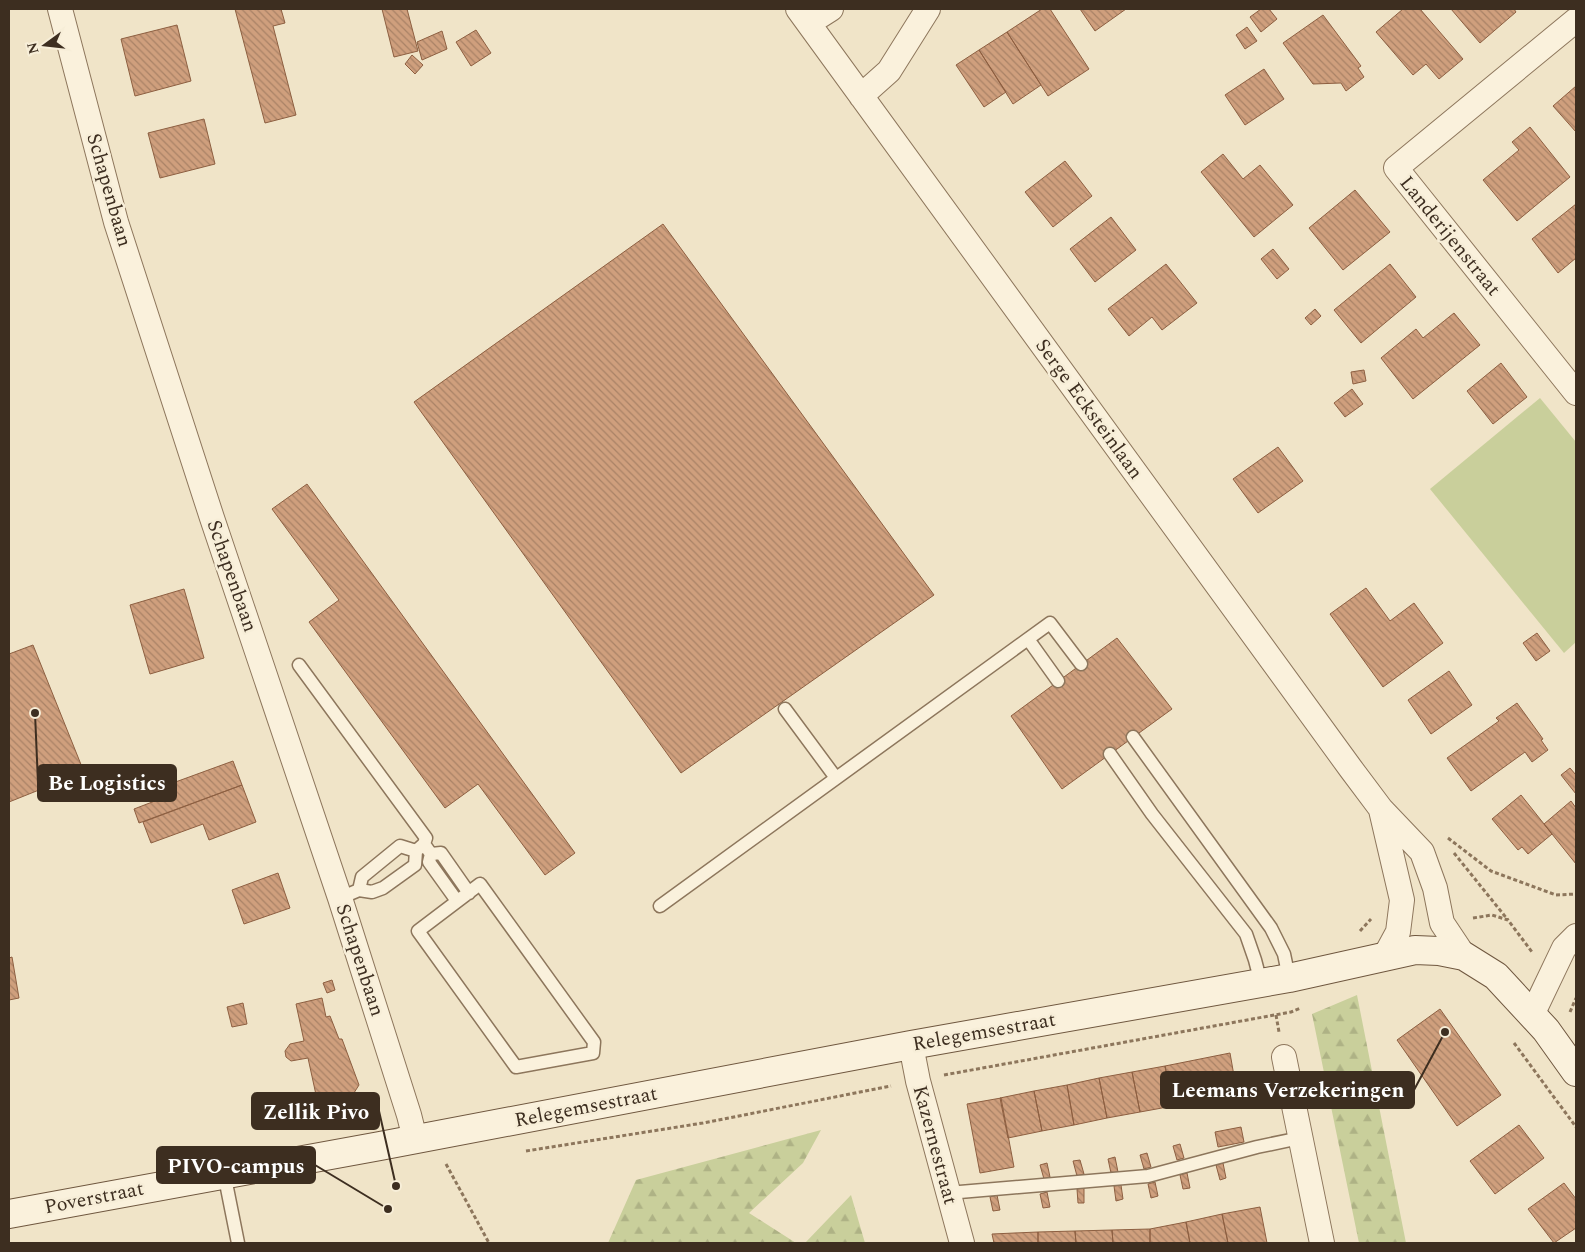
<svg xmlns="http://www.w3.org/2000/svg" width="1585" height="1252" font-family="Spectral,serif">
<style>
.grass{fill:#c9cf9b}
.forest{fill:url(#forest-firs)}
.building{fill:url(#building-back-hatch);stroke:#8d5f41}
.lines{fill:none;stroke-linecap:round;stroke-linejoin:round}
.lane-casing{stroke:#8d765c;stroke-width:15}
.street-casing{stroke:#8d765c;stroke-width:26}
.secondary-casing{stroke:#6f573f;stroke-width:30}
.path{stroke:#8d765c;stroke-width:3;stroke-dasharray:4 2.5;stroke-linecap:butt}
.lane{stroke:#faf1dc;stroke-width:12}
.street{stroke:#faf1dc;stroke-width:24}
.secondary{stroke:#faf1dc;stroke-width:28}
.labels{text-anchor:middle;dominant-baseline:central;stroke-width:5;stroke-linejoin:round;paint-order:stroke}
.street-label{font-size:20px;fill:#3d2e20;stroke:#f7eed8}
.leader{fill:none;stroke:#3d2e20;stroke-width:2}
.callout-dot{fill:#3d2e20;stroke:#f7eed8;stroke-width:2}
.callout{fill:#3d2e20;stroke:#3d2e20;stroke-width:2}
.callout-label{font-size:21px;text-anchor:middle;font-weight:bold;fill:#fff}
</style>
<defs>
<pattern id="forest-firs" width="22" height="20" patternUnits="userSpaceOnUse" patternTransform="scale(1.25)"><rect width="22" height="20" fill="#c9cf9b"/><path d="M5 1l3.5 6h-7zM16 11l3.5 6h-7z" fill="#aeb285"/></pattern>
<pattern id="building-back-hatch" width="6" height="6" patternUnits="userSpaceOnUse" patternTransform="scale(1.25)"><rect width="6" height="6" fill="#cf9f7d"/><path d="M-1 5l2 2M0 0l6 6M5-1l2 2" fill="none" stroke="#a98266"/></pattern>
</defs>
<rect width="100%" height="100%" fill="#f0e4c8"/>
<path class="grass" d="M1540,398L1576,442V642L1564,653L1430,489Z"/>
<path class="forest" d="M1357,995L1406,1243H1359L1312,1014Z
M821,1130L803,1163L749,1213L796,1243H608L636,1180Z
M851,1195L865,1243H805Z"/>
<path class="building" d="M235,9H281L285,23L273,26L296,115L265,123Z
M382,9H407L418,51L394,57Z
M1042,9H1050L1089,69L1048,96L1007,32Z
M1080,9H1126L1095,31Z
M1261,9H1269L1277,19L1261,32L1250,17Z
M1403,9H1420L1463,59L1439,79L1426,64L1413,75L1376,32Z
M1451,9H1514L1516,12L1480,43Z
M1323,15L1361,66L1358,68L1364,77L1346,91L1341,83L1313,84L1283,43Z
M177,25L191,81L135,96L121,39Z
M1247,27L1257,41L1245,49L1236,35Z
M476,30L491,53L471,66L456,42Z
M442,31L447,49L422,60L417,42Z
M1007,32L1041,85L1013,104L979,50Z
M979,50L1006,92L984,107L956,65Z
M412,55L423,65L415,74L405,64Z
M1264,69L1284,99L1245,125L1225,95Z
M1576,86V132L1553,106Z
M204,119L215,164L160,178L148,133Z
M1530,127L1570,177L1517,221L1483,180L1519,150L1512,142Z
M1223,154L1243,179L1260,165L1293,205L1254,237L1201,172Z
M1065,161L1092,196L1053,227L1025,192Z
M1355,190L1390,232L1343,270L1309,228Z
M1576,204V258L1558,273L1532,239Z
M1111,217L1136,250L1095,282L1070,249Z
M663,224L934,595L681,773L414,402Z
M1273,249L1289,269L1277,279L1261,259Z
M1166,264L1197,303L1162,330L1152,317L1129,336L1108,309Z
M1390,264L1416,297L1361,343L1334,310Z
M1315,309L1321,316L1311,325L1305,318Z
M1454,313L1480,345L1413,399L1381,358L1416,329L1423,338Z
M1501,363L1527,397L1493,424L1467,391Z
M1364,370L1366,381L1353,384L1351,372Z
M1352,389L1363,404L1345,417L1334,403Z
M1278,447L1303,481L1258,513L1233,479Z
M307,484L575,853L545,875L478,784L445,808L309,622L339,600L272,509Z
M1366,588L1390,621L1414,603L1443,643L1383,687L1330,614Z
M184,589L204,658L150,674L130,605Z
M1537,633L1550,651L1536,661L1523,643Z
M1117,638L1172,709L1062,789L1011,716Z
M33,645L84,772L9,802V654Z
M1449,671L1472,705L1431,734L1408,700Z
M1517,703L1543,739L1541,740L1548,750L1532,762L1525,752L1471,791L1447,758L1499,721L1496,718Z
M233,761L242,785L139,823L134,809L173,794L170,784Z
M1570,768L1576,775V794L1561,775Z
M242,785L256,822L209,840L203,824L151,843L143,822Z
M1521,795L1552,834L1528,854L1522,847L1518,850L1492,819Z
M1571,801L1576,808V864L1544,824Z
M278,873L290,908L244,924L232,890Z
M12,957L19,998L9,1000V958Z
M332,980L335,990L327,993L323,983Z
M322,998L326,1017L330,1016L339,1039H342L359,1085L352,1096L318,1104L308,1058L291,1061L286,1057L285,1051L290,1044L304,1041L296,1004Z
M243,1003L247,1024L232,1027L227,1007Z
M1440,1009L1501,1095L1457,1126L1397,1040Z
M1230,1053L1237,1093L1173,1106L1165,1066Z
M1165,1066L1173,1106L1140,1112L1132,1072Z
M1132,1072L1140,1112L1107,1118L1099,1078Z
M1099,1078L1107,1118L1074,1125L1067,1085Z
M1067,1085L1074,1125L1042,1131L1034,1091Z
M1034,1091L1042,1131L1008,1138L1000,1098Z
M1001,1098L1014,1167L980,1173L967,1104Z
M1519,1125L1544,1158L1495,1194L1470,1161Z
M1241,1127L1244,1142L1218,1147L1215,1132Z
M1180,1144L1184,1158L1177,1160L1173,1146Z
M1147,1153L1151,1167L1144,1169L1140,1155Z
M1115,1157L1118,1172L1111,1173L1108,1159Z
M1080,1160L1084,1174L1077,1176L1073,1161Z
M1047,1163L1050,1177L1044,1179L1040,1165Z
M1223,1163L1226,1178L1220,1180L1216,1165Z
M1187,1173L1190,1188L1183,1189L1180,1175Z
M1155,1182L1158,1196L1151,1198L1148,1184Z
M1564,1183L1576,1199V1228L1554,1243L1528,1209Z
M1121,1185L1123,1199L1116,1201L1114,1186Z
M1084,1188V1203H1078L1077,1189Z
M1047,1192L1050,1207L1043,1208L1040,1194Z
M997,1195L1000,1210L993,1211L990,1197Z
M1260,1207L1267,1243H1228L1222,1214Z
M1222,1214L1228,1243H1190L1186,1222Z
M1186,1222L1190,1243H1150V1229Z
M1150,1229V1243H1113L1112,1230Z
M1112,1230L1113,1243H1076L1075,1231Z
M1075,1231L1076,1243H1038V1232Z
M1038,1232V1243H994L992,1234Z"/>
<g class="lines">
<defs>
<path id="lane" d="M1028,639L1058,681
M299,665L426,838L424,844L416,851L415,865L383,888L372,892L359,890L340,898
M785,709L836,778
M1133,737L1271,928L1284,954L1289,978
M1110,754L1152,814L1246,934L1255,960L1261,983
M424,844L431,854L429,862L457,901
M431,854L441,853L469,893
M480,884L594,1042L593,1053L516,1067L418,931Z
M359,890L362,877L400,846L416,851
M660,906L1050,623L1081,664
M224,1173L238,1243
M948,1193L1148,1176L1257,1147L1300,1138"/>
<path id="street" d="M60,9L116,222L212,518L340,898L409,1115L415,1139
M798,9L1351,769L1381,809L1422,852L1435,888L1442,923L1464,956
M1576,20L1396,168L1576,393
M809,23L831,9
M861,96L889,71L928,9
M1381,810L1402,900L1398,932L1385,956
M1532,1015L1564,948L1576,936
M911,1045L918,1081L962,1243
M1284,1057L1322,1243"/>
<path id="secondary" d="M9,1214L380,1146L911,1045L1289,978L1415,950L1439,951L1464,956L1496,976L1546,1030L1576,1072"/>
</defs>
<use href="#lane" class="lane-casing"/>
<use href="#street" class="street-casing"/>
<use href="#secondary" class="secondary-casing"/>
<path class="path" d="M1448,838L1491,871L1556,895L1576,894
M1454,853L1508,920
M1473,918L1492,915L1508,920L1532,952
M1360,931L1371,919
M1570,1012L1576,998
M1276,1015L1279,1032
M1514,1043L1576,1127
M944,1075L1291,1012L1301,1008
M526,1151L703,1123L891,1086
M446,1164L489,1243"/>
<use href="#lane" class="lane"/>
<use href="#street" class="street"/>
<use href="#secondary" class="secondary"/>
</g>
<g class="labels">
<g class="street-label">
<text transform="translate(109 190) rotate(74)">Schapenbaan</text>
<text transform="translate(1450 236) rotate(51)">Landerijenstraat</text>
<text transform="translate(1089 409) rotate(54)">Serge Ecksteinlaan</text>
<text transform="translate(232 576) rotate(71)">Schapenbaan</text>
<text transform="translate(360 960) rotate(72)">Schapenbaan</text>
<text transform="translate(984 1032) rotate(-10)">Relegemsestraat</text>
<text transform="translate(586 1107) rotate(-11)">Relegemsestraat</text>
<text transform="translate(935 1145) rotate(75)">Kazernestraat</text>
<text transform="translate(94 1198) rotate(-11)">Poverstraat</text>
</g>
</g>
<path class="leader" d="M35 713L38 783M1445 1032L1414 1090M396 1186L379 1111M388 1209L315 1165"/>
<g class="callout-dot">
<circle cx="35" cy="713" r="5"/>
<circle cx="1445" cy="1032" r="5"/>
<circle cx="396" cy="1186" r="5"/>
<circle cx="388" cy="1209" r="5"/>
</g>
<g class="callout">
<rect x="38" y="765" width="138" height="36" rx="5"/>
<rect x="1161" y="1072" width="253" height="36" rx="5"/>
<rect x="252" y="1093" width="127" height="36" rx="5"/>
<rect x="157" y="1147" width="158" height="36" rx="5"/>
</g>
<g class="callout-label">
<text x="107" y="790">Be Logistics</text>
<text x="1288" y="1097">Leemans Verzekeringen</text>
<text x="316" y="1119">Zellik Pivo</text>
<text x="236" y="1173">PIVO-campus</text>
</g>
<rect width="1585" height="1252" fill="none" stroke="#3d2e20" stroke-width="20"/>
<g transform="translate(45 45) rotate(255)" stroke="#f7eed8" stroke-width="4" paint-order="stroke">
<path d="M0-4L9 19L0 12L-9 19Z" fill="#3d2e20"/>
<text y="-8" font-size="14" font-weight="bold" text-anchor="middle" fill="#3d2e20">N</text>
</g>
</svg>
